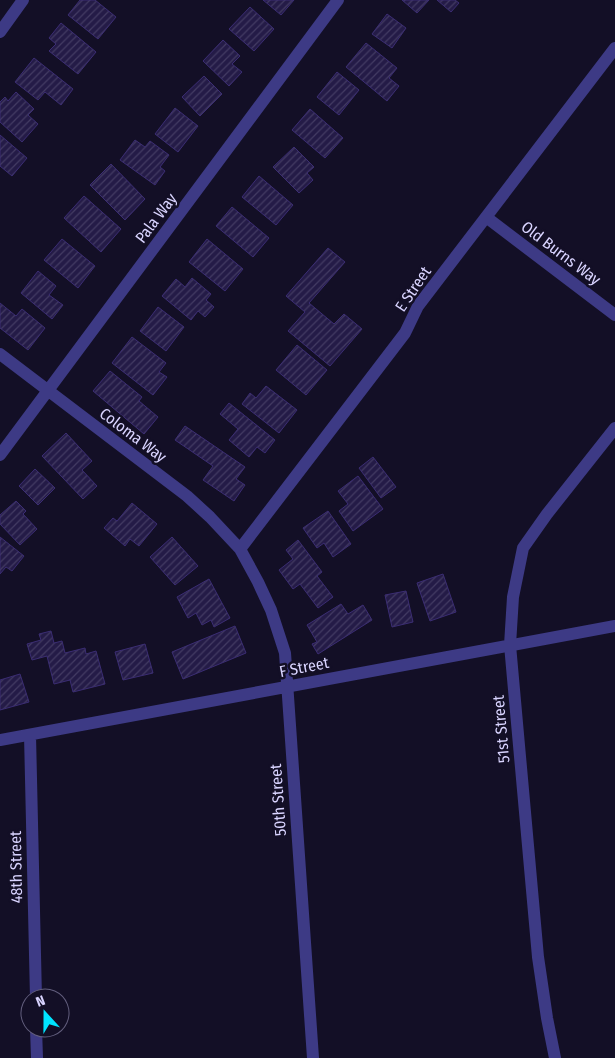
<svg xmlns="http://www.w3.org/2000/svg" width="615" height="1058" font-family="'Fira Sans Condensed',sans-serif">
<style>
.building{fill:url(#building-hatch);stroke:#3b2d73}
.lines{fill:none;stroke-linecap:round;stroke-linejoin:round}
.minor{stroke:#3d3a85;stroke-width:12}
.labels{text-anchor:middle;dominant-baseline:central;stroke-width:5;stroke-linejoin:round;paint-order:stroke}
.street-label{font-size:16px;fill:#d9d4ff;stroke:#130f26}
</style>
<defs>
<pattern id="building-hatch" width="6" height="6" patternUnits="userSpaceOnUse" patternTransform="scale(1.25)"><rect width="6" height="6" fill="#241b47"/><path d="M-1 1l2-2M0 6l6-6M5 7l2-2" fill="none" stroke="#433b63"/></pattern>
</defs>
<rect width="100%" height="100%" fill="#130f26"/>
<path class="building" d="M80,0H95L116,17L98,39L68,15Z
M263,0H294L281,15Z
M402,0H429L417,13Z
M437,0H455L459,3L451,12Z
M250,7L274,29L254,51L229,29Z
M387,14L406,28L392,48L372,34Z
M61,23L96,52L78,74L49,51L56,44L49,38Z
M223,40L240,56L232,64L242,72L229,86L203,61Z
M366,43L397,68L389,78L399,86L387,101L346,67Z
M34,58L73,89L61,105L45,92L38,100L15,82Z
M337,72L359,90L339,115L317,97Z
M204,76L222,94L200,116L182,97Z
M16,92L34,109L28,115L38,124L22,142L0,122V102L5,97L8,101Z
M175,108L198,126L178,152L155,134Z
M310,109L343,138L325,158L292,130Z
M0,135L27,158L12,176L0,166Z
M135,140L145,147L150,141L169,155L160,167L165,171L155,185L120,160Z
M294,147L314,167L307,173L313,180L299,193L273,167Z
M111,164L145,199L125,220L90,185Z
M259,176L293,205L276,225L242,197Z
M84,196L121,229L101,252L64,218Z
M232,207L269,238L253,257L216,226Z
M62,239L95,266L78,288L44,260Z
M207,239L243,269L225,291L189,262Z
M328,248L345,262L309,303L334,324L344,314L362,329L330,366L288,331L305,312L286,296Z
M38,271L56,286L49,295L63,305L52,319L21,293Z
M192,278L211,294L206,300L214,307L205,317L198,311L191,320L162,296L176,279L185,287Z
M0,303L16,316L22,309L45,328L28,350L0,328Z
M158,307L184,327L166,351L140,331Z
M132,337L166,363L159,372L167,377L153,395L112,363Z
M297,345L327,370L306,395L276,370Z
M110,371L142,397L139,401L158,417L144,434L93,391Z
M266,386L297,410L279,433L242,404L250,393L256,398Z
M229,403L275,440L265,453L257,447L249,457L229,440L238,429L220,414Z
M185,426L245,467L236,479L245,485L234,501L203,480L213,466L175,440Z
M66,433L92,461L82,470L97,486L83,499L42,456Z
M373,457L396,487L381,498L359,468Z
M35,469L55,488L38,505L19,486Z
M358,476L383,509L353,531L339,511L348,504L338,491Z
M16,501L26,511L23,514L37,529L20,545L0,524V515Z
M132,503L157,524L139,546L130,539L125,546L104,528L113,518L117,521Z
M328,511L351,544L333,557L324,543L317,548L303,528Z
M0,537L24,556L12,571L6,567L0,574Z
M172,537L198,566L175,585L150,557Z
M298,540L322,572L317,576L333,597L318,608L300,584L293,589L279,570L293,559L286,550Z
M443,574L456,612L430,621L417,583Z
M209,579L230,618L214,627L211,620L202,625L196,613L188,618L177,597Z
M406,591L413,622L392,627L385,595Z
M341,604L348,614L363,605L372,620L318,654L312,644L317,642L307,625Z
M235,626L246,653L183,679L172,652Z
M51,631L54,643L62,641L65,653L85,648L86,654L96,651L105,684L73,692L70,680L54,684L47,656L32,660L27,644L41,640L39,634Z
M145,644L153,673L123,680L115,652Z
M20,674L29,702L0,710V680Z"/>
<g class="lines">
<path class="minor" d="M0,32L23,0
M486,217L615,315
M0,354L187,496L210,517L240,549L258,582L271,610L285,653L313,1058
M0,455L338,0
M240,549L405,333L418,306L615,48
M30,735L36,998
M0,740L615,626
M36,1028L37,1058
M555,1058L547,1018L538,957L510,645L513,597L523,548L547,514L615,428"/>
</g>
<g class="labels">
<g class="street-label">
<text transform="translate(156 218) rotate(-53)">Pala Way</text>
<text transform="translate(561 253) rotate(37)">Old Burns Way</text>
<text transform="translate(413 289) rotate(-56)">E Street</text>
<text transform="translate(133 435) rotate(37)">Coloma Way</text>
<text transform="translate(304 667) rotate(-11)">F Street</text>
<text transform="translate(501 729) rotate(-95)">51st Street</text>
<text transform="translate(278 800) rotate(-94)">50th Street</text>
<text transform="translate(16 867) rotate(-91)">48th Street</text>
</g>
</g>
<g transform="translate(45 1013) rotate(339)"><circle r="24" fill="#130f26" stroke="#625e7d"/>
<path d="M0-4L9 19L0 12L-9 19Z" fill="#00e5ff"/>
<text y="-8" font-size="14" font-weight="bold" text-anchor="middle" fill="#d9d4ff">N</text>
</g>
</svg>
